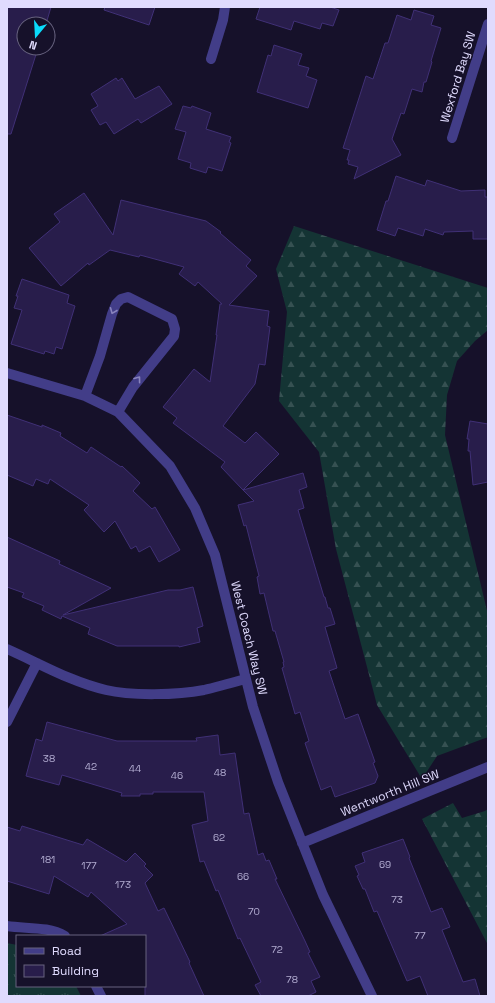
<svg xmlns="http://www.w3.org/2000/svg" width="495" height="1003" font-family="'Space Grotesk',sans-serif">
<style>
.forest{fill:url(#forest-firs)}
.park{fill:url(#park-tufts)}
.building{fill:#281d4b;stroke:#403076}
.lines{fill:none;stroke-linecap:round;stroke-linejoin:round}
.street{stroke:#423d88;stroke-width:10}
.oneway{stroke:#8984bd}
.labels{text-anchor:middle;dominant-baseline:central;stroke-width:3;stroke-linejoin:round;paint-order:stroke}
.number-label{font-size:10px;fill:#b2acd1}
.street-label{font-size:12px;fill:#e0dbfe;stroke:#16112a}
</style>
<defs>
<pattern id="forest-firs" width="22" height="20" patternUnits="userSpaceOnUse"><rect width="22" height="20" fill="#143434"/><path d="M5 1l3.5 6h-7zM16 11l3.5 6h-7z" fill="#365152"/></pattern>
<pattern id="park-tufts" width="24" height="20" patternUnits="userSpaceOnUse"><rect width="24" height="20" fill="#143434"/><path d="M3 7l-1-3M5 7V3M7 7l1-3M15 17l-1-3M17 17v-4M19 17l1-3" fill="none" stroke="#365152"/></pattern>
</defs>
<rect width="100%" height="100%" fill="#16112a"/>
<path class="forest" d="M294,226L488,288V330L475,341L457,361L447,395L445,435L488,615V737L437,756L422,779L377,705L336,549L319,452L279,401L287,312L276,269Z
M453,803L462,818L485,811L488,809V945L422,819Z"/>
<path class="park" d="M7,943L17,945V986H76L81,996H7Z"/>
<path class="building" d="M7,7H51L46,24H24V48H38L11,134H7Z
M105,7H155L149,25L104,10Z
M260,7H330L339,10L333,26L322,23L320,29L294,21L291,30L256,19Z
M414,10L434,16L431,25L441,28L431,61L432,62L426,82H424L422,92L412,89L404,114L401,113L392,139L401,155L354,179L358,167L348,164L349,160H347L350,150L343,148L366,76L373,79L385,43H388L397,15L411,20Z
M274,45L302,54L298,65L309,68L306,76L317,80L308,108L257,92L268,55L271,56Z
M116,78L118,81L122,78L135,99L159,86L172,104L141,123L138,119L114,134L106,122L100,125L91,110L98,106L91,94Z
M183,106L191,108L192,106L211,113L206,129L231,137L229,142L231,143L222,171L208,167L206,173L190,168L191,163L178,159L186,132L175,129Z
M396,176L425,186L427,180L461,191L485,190V197H488V239H473V231L444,232L443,235L425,229L423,236L398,228L395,236L377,230L386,201H388Z
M84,193L113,235L121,200L206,221L221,232L220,233L251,260L246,266L257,276L229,305L269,311L267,326L270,327L265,365L259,364L255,384L223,426L245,443L256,432L279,454L243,490L221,467L225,462L173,423L177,418L163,407L194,369L210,382L217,335H216L220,304H222L198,282L195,286L179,274L184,267L140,255L139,257L110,250L89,265L88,263L61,286L29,248L60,222L54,214Z
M22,279L69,295L67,303L75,306L62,349L56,347L54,354L45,351L44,354L11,344L22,310L14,308L18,296H16Z
M7,415L42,427V425L61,433L60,436L87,453L91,447L121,467L122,466L140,483L133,491L152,509L155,507L180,550L159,562L150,546L139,552L136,546L131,549L115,521L104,532L84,510L89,505L50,479L48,484L36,479L33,486L7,475Z
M470,421L488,424V482L473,485L470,451H468L469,439H467Z
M303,473L307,487L299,490L304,508L298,510L324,597H325L328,608H330L335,624L325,627L337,668L329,671L345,719L358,714L375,762L373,763L378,776L375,783L335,797L331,786L321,790L305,743L309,741L300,712L295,714L282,668L284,667L283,662H284L275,631H273L264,593L260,594L257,577L259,576L246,525L244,526L238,505L254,501L243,490Z
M7,537L60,561L59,564L111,588L63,615L168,590H180L193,587L203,626L197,628L200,642L179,647V646H117L88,634L90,628L62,616L61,619L42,610L44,606L22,597L24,593L7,587Z
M47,722L117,741H197L196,738L218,735L220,755L235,753L244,814L249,813L258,855L263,853L266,861L269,860L277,879H275L305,941L310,952L308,953L320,977L311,981L316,992L308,996H261L255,985L261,982L240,938L238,939L218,890L216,891L204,861L200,862L192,825L208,821L204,792H153V794H140V796H121L122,793L62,775L59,785L26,776L36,739L42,741Z
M22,826L83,845L87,839L126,862L135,853L146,864L144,866L153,875L145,883L158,911L164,908L190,962L189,963L204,996H145V936H100L127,924L91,892L88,897L54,876L49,894L7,881V827L20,831Z
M403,839L410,857L409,858L431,912L442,908L450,927L442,930L463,982L475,979L480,996H428L420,976L407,981L377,911L374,912L365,889H363L357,876L359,875L355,866L365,862L362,853Z"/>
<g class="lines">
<path class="street" d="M211,59L223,20L225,7
M452,138L488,24
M7,373L85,396L118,412L170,466L195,508L215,555L253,707L278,782L323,895L372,996
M85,396L100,356L112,314L116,304L121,299L128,297L172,319L175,329L174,336L133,387L118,412
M7,649C39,663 71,682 106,690C131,696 178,695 204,690C217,687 231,683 245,679
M7,722L37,663
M302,843L488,767
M7,926C26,929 48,926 65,936
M96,986L101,996"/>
</g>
<defs><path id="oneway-chevron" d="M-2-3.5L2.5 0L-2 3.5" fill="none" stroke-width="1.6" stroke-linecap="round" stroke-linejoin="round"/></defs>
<g class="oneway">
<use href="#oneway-chevron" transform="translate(113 311) rotate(112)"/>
<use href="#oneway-chevron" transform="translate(138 379) rotate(-53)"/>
</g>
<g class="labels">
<g class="number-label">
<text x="49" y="758">38</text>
<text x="91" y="766">42</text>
<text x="135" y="768">44</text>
<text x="220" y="772">48</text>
<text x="177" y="775">46</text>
<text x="219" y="837">62</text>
<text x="48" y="859">181</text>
<text x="385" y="864">69</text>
<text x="89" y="865">177</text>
<text x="243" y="876">66</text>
<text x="123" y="884">173</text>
<text x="397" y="899">73</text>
<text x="254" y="911">70</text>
<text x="420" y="935">77</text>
<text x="277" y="949">72</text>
<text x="292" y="979">78</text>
</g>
<g class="street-label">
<text transform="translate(458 77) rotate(-73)">Wexford Bay SW</text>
<text transform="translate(249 638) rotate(76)">West Coach Way SW</text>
<text transform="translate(390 793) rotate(-22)">Wentworth Hill SW</text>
</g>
</g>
<rect width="495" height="1003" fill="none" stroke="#e0dbfe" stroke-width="16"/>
<rect x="16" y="935" width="130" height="52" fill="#16112a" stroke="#67627f"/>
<rect x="24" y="948" width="20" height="6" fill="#423d88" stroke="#67627f"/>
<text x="52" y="955" font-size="12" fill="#e0dbfe">Road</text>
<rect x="24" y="965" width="20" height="12" fill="#281d4b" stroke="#67627f"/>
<text x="52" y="975" font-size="12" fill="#e0dbfe">Building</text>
<g transform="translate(36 36) rotate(198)"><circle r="19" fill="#16112a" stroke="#67627f"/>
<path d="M0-3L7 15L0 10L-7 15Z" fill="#0adbfb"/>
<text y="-6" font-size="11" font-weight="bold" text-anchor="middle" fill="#e0dbfe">N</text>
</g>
</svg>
